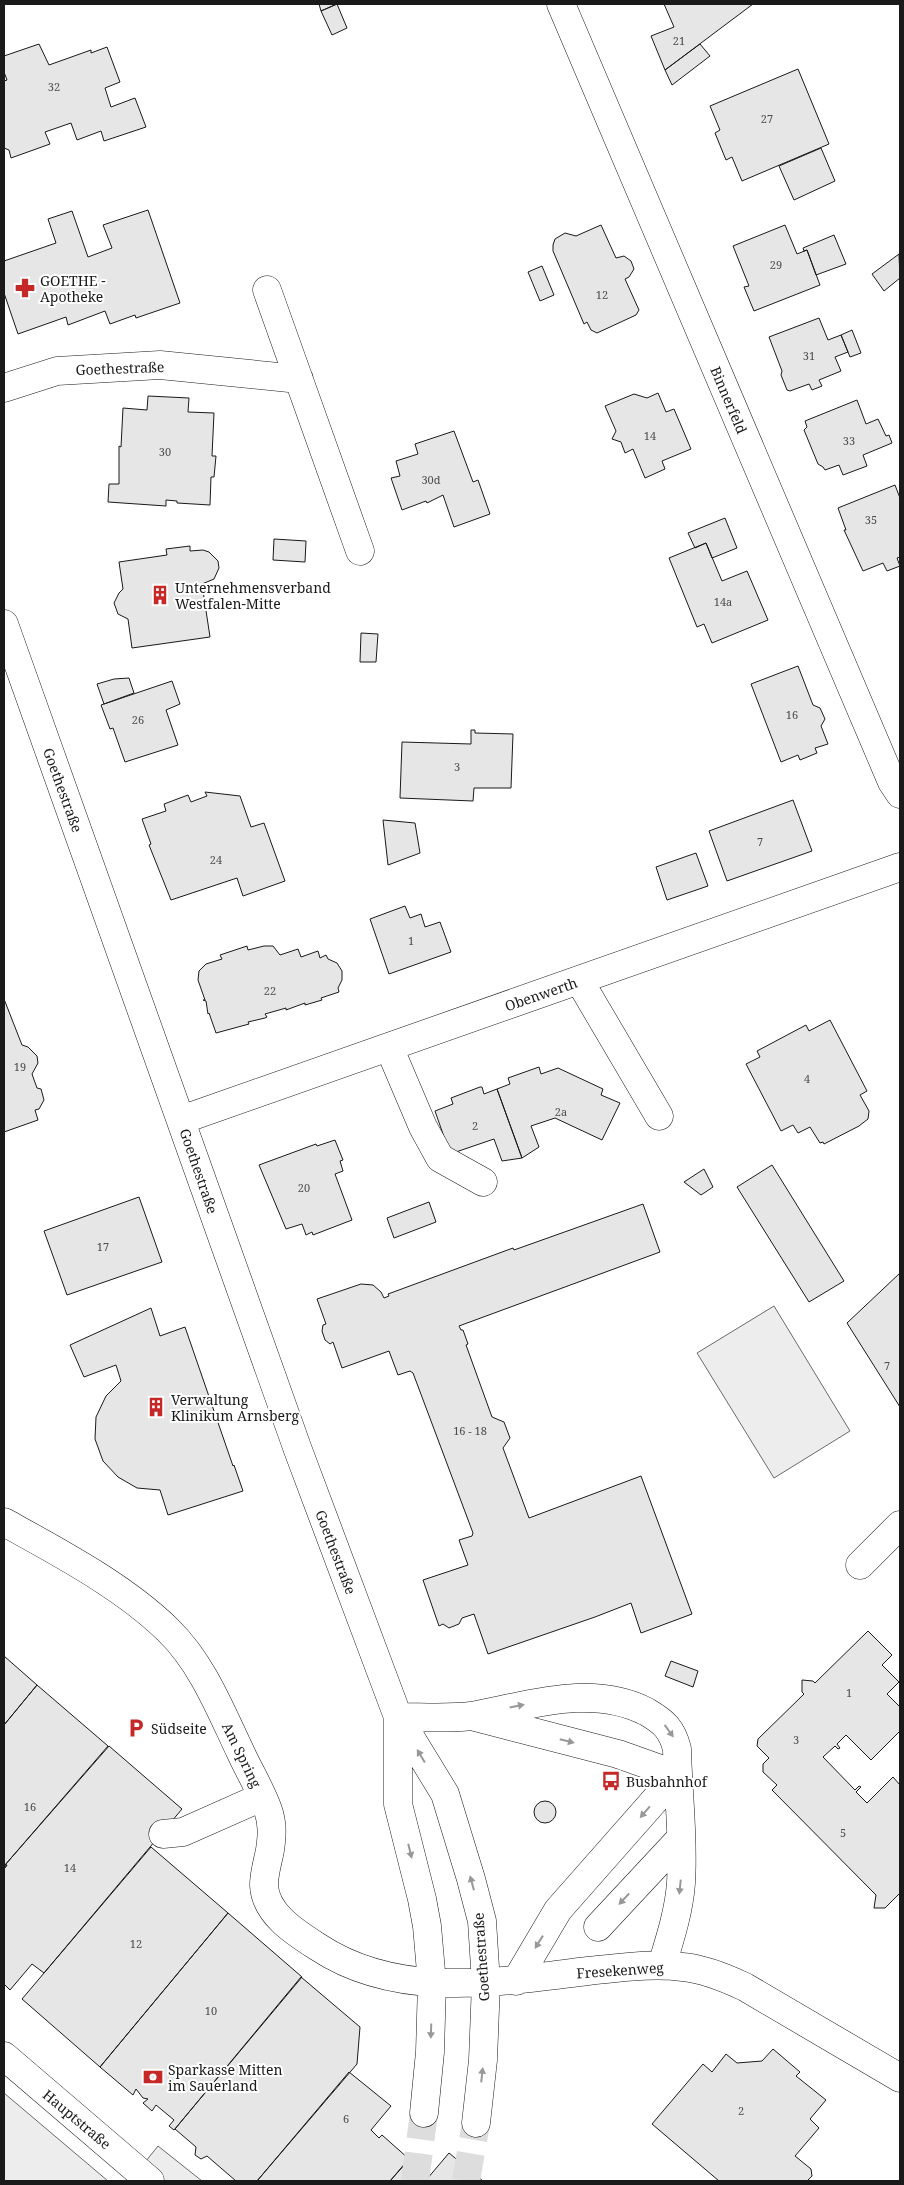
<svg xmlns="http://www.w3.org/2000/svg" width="904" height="2185" font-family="'Noto Serif',serif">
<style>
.built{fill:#ededed;stroke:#6a6a6a}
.building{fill:#e6e6e6;stroke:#1a1a1a}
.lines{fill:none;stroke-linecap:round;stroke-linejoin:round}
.minor-tunnel{stroke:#ddd;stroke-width:28;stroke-dasharray:28 14;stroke-linecap:butt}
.minor-casing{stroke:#1a1a1a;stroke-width:29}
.minor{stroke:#fff;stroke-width:28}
.oneway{fill:#989898}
.labels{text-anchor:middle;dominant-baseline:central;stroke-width:4;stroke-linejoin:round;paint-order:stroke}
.number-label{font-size:11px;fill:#4d4d4d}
.poi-label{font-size:14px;fill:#1a1a1a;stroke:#fff;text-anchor:start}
.street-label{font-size:14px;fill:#1a1a1a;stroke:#fff}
</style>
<rect width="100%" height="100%" fill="#fff"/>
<path class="built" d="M774,1306L850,1431L774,1478L697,1353Z
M4,2093L108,2181H4Z
M158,2146L202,2181H130Z"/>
<path class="building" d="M319,4H337L321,11Z
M337,4L347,28L332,35L321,11Z
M664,4H753L665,70L651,36L674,27Z
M39,44L49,65L91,50V53L107,47L120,82L105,88L111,107L135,98L146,127L104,141L101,131L77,140L71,123L45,132L50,144L11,158L9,150L4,148V81L7,80L4,72V56Z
M700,44L710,56L672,85L665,70Z
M798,69L829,144L742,181L732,157L726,160L715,133L720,130L710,106Z
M821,148L835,181L794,200L779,166Z
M148,210L180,303L136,318L135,315L110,324L105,311L68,325L66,317L18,334L4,293V261L56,243L48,219L72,211L88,257L112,248L103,225Z
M601,225L616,258L624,256L631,261L634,269L629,277L625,279L639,310L636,315L597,333L591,330L587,322L584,324L553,251V245L555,239L565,233L576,236Z
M785,225L797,254L807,250L820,285L754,311L744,287L749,286L733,246Z
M834,235L846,264L816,275L807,250L804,251L803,248Z
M899,254L900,278L884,291L872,274Z
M542,266L554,295L540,301L528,272Z
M819,318L828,340L841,335L848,352L835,357L841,371L819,380L822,386L812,390L809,384L790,391L787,390L781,375L782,371L769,337Z
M852,330L861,353L850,357L841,335Z
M658,393L666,412L674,409L691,449L662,461L665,469L645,478L633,449L625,453L621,442L612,439L616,431L605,406L634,394L647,398Z
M148,396L189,398L188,412L214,413L212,456H216L214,477H211L210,505L177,503V501L166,500V506L108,502L109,484H119V446L121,447L123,408L147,410Z
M857,400L866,424L878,419L886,436L889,435L892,443L863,455L867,466L843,475L839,465L825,470L823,467L818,464L804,430L807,427L805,421Z
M454,431L473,482L478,480L490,514L454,527L443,495L427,503L426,501L402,510L391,478L400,476L396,461L418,454L415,444Z
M895,485L900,498V557L897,558L900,566L887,571L883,563L863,571L844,530H846L838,508Z
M725,518L737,548L712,558L706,543L695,548L688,533Z
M274,539L306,541L305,562L273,560Z
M706,543L722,581L747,571L768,620L712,643L704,624L697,627L669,558Z
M190,546V551L203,550L209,552L218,561L219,568L214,579L202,584L210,637L132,648L128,619L118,614L114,603L119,593L123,589L119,562L167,555L166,549Z
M361,633L378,634L376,662H360Z
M798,666L813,705L820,708L825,719L821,726L828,744L815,748L817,753L800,760L798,755L781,762L751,684Z
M129,678L134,693L104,704L97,684L114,679Z
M172,681L180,704L166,710L178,745L125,762L113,728L110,729L101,705Z
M471,730H475V733L513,734L511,788H474L473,801L400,798L402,742L471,744Z
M205,792L240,796L251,827L264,823L285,881L243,896L237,878L171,900L149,845L151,844L142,819L166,811L164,804L188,795L191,802L207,796Z
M793,800L812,851L727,881L709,831Z
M383,820L415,823L420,853L388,865Z
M696,853L708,886L667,900L656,867Z
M405,906L410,918L421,914L425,927L440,922L451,952L389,974L370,919Z
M247,946L248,950L264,946H273L280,955L298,949L301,957L318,951L320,958L326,955L328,959L337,963L342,971V980L338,988L339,992L321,998L322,1000L305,1005V1003L286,1010V1008L265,1014L267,1017L265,1018L248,1022L249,1024L216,1033L209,1013L208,1014L206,1001L203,1000H205L198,980L199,971L206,964L222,959L220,955Z
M4,999L22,1045L28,1047L37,1056L38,1063L32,1074L37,1088L41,1089L44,1100L39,1109L35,1110L38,1120L4,1132Z
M830,1020L867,1091L860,1095L869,1111L868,1119L859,1126L824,1144L823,1142L820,1143L810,1127L798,1133L793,1125L781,1131L746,1064L760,1057L757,1051L806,1025L809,1031Z
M539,1067L541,1074L558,1068L603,1089L601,1095L620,1103L602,1140L555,1118L531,1126L539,1147L522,1158L497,1089L510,1084L508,1078Z
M480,1087H482L484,1094L497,1089L522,1158L502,1161L494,1139L450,1154L435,1111L453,1104L451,1098Z
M335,1140L343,1160L340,1161L343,1171L335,1174L352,1220L313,1235L312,1232L306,1235L302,1224L286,1229L259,1165L316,1144L317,1146Z
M772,1165L844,1281L809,1302L737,1187Z
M704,1169L713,1187L701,1195L684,1182Z
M139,1197L162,1262L67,1295L44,1231Z
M429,1202L436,1222L394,1238L387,1218Z
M643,1204L660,1252L459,1326L461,1330H463L468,1344L466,1345L492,1417L504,1422L510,1438L503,1448L529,1518L641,1476L692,1614L641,1633L631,1603L595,1617L488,1654L474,1614L462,1618L459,1624L449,1628L443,1624L439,1626L423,1580L468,1565L459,1540L472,1536L473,1533L413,1373L410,1371L398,1375L389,1351L342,1368L333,1342L330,1344L325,1340L322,1331L323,1325L326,1324L317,1299L361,1284L373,1285L381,1292L384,1298L389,1296L388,1294L513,1248L514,1250Z
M900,1273V1407L847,1323Z
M151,1308L160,1336L185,1327L233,1466L234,1465L243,1491L168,1515L160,1490L137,1488L118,1477L103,1461L95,1439L96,1417L106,1396L121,1381L116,1365L84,1377L70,1345Z
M868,1631L892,1655L882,1665L899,1682L887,1694L900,1707V1731L871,1760L846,1735L837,1744L840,1748L838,1749L835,1746L823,1757L855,1790L859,1786L861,1787L856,1792L867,1803L893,1777L900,1785V1893L885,1908H874L876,1895L772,1790L777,1785L763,1772V1764L769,1758L757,1746L758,1739L804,1694L802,1692V1680L813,1681L815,1683Z
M4,1656L37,1685L4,1725Z
M671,1661L698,1671L693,1687L665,1676Z
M37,1685L108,1746L5,1865H7L4,1869V1725Z
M109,1746L182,1809L44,1973L32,1964L10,1990L4,1984V1869L7,1865H5Z
M534 1812a11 11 0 1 1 22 0a11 11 0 1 1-22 0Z
M151,1847L228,1913L100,2067L22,1999Z
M228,1913L302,1977L174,2130L169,2126L174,2120L156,2105L152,2111L143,2103L148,2099L143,2098L136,2089L133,2095L100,2067Z
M301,1977L360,2027L357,2064L257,2181H236L207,2156L201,2159L195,2155L196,2147L175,2129Z
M773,2049L800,2072L796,2076L826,2100L810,2119L819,2128L795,2156L811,2169L812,2176L807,2181H719L652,2124L703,2064L712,2072L726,2054L737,2063L762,2061Z
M349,2072L391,2106L371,2130L379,2138L382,2135L409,2159L407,2162L390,2181H257Z
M449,2153L483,2181H390L407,2161L427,2179Z"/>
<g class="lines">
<path class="minor-tunnel" d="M415,2181L424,2113
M466,2181L476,2123"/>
<defs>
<path id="minor" d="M561,4L892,782L900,794
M267,290L360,551
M4,388L57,371L160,365L299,379
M4,624L298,1450L398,1717L445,1794L471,1879L482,1921L486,1983L483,2060L476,2123
M579,980L659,1116
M389,1047L423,1127L440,1158L483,1182
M181,1120L900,867
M4,1522C58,1552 123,1586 168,1630C202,1663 220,1709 240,1751C249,1771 261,1790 268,1810C273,1824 272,1836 270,1850C268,1861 264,1873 264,1885C265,1914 296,1933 318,1947C398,2000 498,1982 588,1971C620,1968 651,1963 683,1967C705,1969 726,1978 745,1987L900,2078
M860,1565L900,1525
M398,1717C422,1717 447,1719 471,1716C527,1706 592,1683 647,1712C664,1722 672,1729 677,1749C678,1794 684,1838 681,1883C679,1911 670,1939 662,1965
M398,1717V1804L422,1899L427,1926L432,1983L430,2052L424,2113
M475,1717L618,1754L677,1775
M163,1834L183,1832L262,1797
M598,1927L681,1838
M516,1981L558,1910L677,1775
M4,2056L150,2181"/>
</defs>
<use href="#minor" class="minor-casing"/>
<use href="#minor" class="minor"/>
</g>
<defs><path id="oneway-solid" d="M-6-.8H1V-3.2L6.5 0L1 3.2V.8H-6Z" transform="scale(1.25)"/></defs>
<g class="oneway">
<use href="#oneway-solid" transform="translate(517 1706) rotate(-11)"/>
<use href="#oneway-solid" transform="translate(669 1731) rotate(54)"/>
<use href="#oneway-solid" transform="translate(567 1741) rotate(14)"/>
<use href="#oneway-solid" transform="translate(421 1756) rotate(-121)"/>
<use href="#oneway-solid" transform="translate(645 1812) rotate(131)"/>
<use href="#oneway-solid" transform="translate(410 1851) rotate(76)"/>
<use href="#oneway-solid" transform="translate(472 1883) rotate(-105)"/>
<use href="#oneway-solid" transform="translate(680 1887) rotate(96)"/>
<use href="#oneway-solid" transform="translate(624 1899) rotate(133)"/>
<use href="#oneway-solid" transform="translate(539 1942) rotate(122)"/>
<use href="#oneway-solid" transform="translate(431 2031) rotate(92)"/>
<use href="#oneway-solid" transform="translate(482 2075) rotate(-84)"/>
</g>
<defs>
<symbol id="pharmacy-bare" viewBox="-9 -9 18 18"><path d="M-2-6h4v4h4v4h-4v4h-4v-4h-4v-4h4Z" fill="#c62828" stroke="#fff" stroke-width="2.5" paint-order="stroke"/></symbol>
<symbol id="building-bare" viewBox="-9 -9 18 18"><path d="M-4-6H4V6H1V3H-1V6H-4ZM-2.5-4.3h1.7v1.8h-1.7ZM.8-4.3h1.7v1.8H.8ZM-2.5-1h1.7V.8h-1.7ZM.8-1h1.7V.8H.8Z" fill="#c62828" stroke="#fff" stroke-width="2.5" paint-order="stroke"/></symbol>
<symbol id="parking-bare" viewBox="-9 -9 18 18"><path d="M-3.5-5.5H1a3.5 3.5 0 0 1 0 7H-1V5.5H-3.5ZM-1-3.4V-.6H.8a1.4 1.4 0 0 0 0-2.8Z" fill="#c62828" stroke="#fff" stroke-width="2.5" paint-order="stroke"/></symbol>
<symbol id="bus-bare" viewBox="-9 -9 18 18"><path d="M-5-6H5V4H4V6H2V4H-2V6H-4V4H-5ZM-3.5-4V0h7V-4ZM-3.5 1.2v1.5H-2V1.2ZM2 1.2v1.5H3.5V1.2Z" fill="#c62828" stroke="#fff" stroke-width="2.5" paint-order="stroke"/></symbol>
<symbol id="bank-bare" viewBox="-9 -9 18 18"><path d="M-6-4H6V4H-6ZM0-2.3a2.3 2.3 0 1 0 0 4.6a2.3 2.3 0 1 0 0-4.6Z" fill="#c62828" stroke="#fff" stroke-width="2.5" paint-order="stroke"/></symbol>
</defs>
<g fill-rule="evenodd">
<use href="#pharmacy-bare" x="11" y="274" width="28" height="28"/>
<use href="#building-bare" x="146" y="581" width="28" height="28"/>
<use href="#building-bare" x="142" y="1393" width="28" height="28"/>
<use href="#parking-bare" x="122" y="1714" width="28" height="28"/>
<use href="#bus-bare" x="597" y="1767" width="28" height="28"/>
<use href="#bank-bare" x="139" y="2063" width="28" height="28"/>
</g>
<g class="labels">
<g class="number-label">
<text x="679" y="40">21</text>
<text x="54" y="86">32</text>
<text x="767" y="118">27</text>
<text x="776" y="264">29</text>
<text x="602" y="294">12</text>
<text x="809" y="355">31</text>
<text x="650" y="435">14</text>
<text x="849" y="440">33</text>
<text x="165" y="451">30</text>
<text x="431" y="479">30d</text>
<text x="871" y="519">35</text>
<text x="723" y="601">14a</text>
<text x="792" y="714">16</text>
<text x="138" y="719">26</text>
<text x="457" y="766">3</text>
<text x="760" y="841">7</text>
<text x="216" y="859">24</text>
<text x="411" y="940">1</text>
<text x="270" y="990">22</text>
<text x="20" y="1066">19</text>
<text x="807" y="1078">4</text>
<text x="561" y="1111">2a</text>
<text x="475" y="1125">2</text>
<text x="304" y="1187">20</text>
<text x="103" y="1246">17</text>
<text x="887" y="1365">7</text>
<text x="470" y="1430">16 - 18</text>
<text x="849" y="1692">1</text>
<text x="796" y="1739">3</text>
<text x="30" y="1806">16</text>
<text x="843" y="1832">5</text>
<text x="70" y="1867">14</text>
<text x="136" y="1943">12</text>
<text x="211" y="2010">10</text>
<text x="741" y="2110">2</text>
<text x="346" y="2118">6</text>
</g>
<g class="poi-label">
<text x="40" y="280">GOETHE -<tspan x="40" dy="16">Apotheke</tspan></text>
<text x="175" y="587">Unternehmensverband<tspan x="175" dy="16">Westfalen-Mitte</tspan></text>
<text x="171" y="1399">Verwaltung<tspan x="171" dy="16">Klinikum Arnsberg</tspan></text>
<text x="151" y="1728">Südseite</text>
<text x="626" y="1781">Busbahnhof</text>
<text x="168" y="2069">Sparkasse Mitten<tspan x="168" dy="16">im Sauerland</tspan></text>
</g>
<g class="street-label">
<text transform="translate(120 368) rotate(-2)">Goethestraße</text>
<text transform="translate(729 400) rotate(67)">Binnerfeld</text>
<text transform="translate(63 790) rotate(70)">Goethestraße</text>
<text transform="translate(541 994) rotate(-19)">Obenwerth</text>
<text transform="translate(199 1171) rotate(71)">Goethestraße</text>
<text transform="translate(336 1552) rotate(69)">Goethestraße</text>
<text transform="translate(242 1755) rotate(64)">Am Spring</text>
<text transform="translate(481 1957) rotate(-94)">Goethestraße</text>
<text transform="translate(620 1970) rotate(-4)">Fresekenweg</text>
<text transform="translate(77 2119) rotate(40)">Hauptstraße</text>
</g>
</g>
<rect width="904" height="2185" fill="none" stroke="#1a1a1a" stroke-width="10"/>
</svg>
